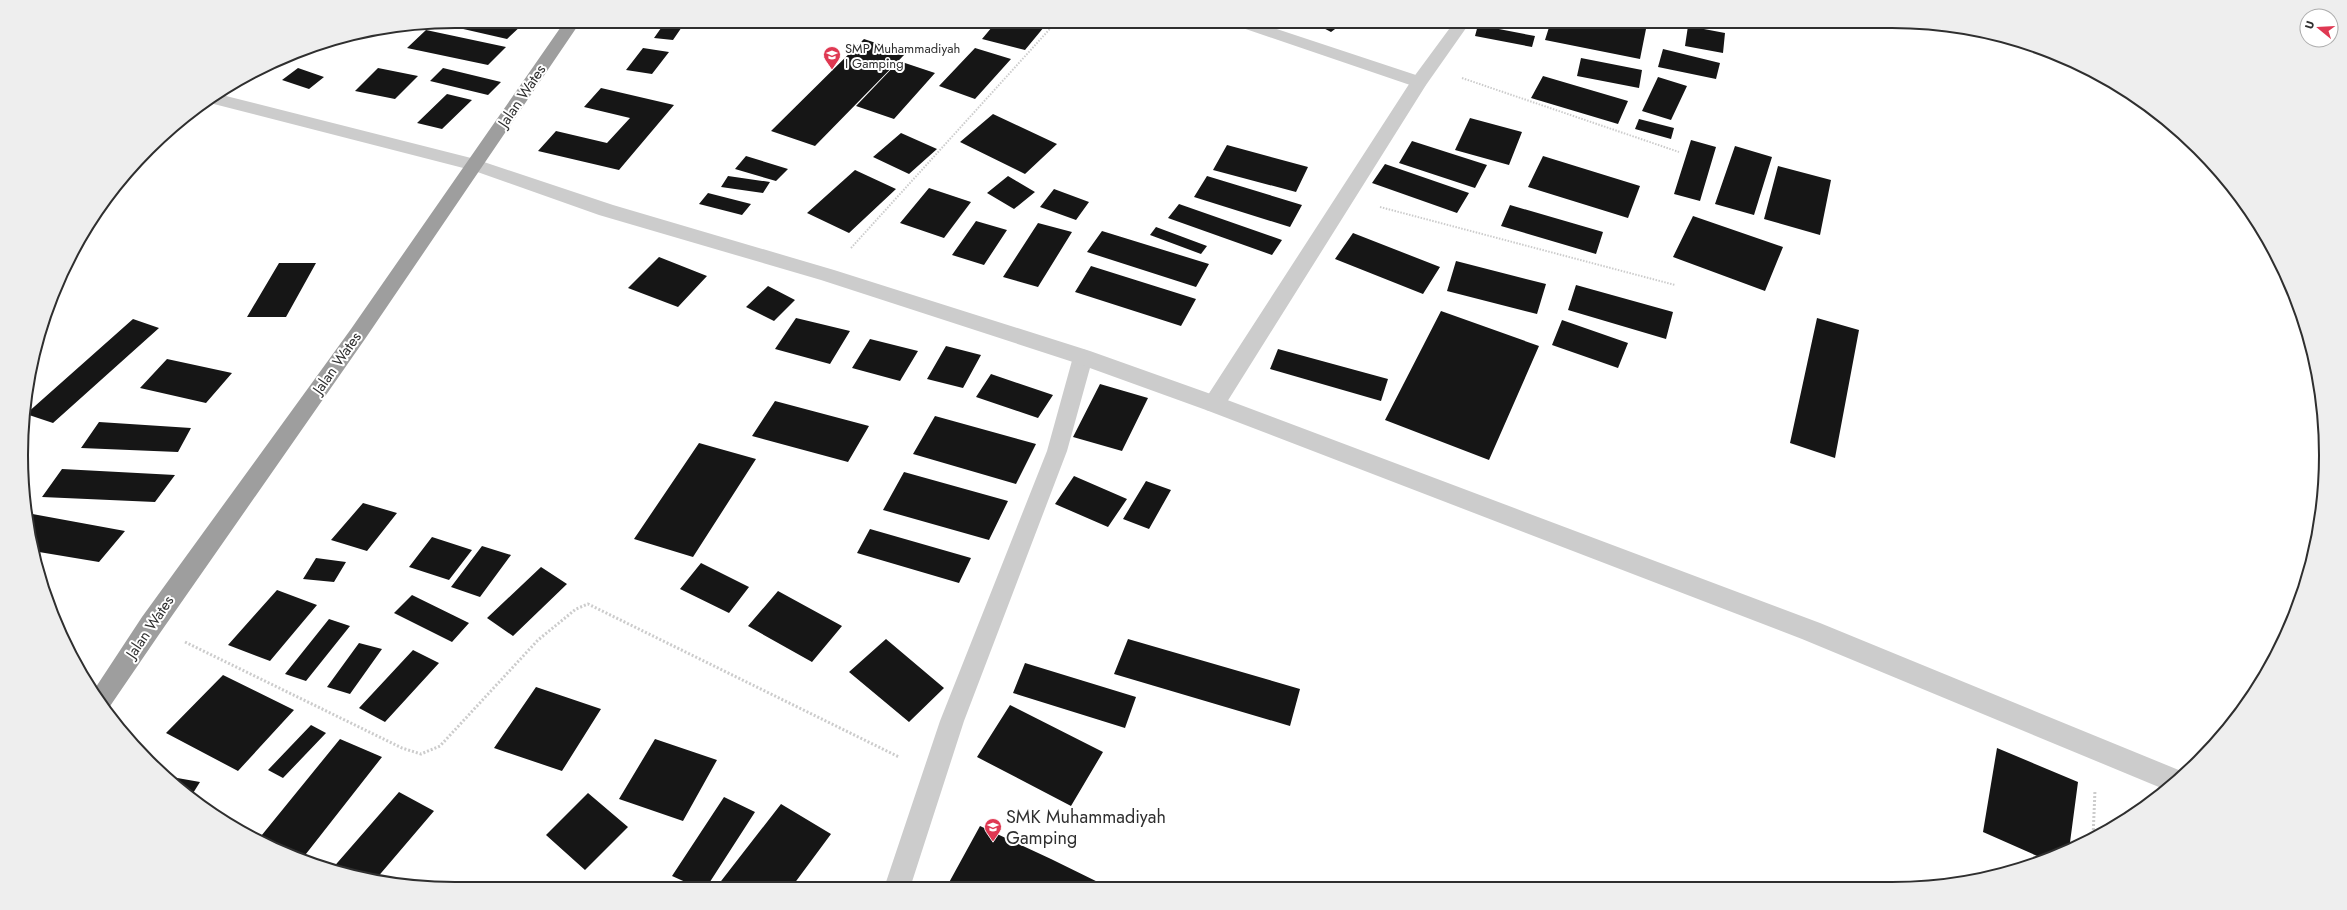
<svg xmlns="http://www.w3.org/2000/svg" width="2347" height="910" font-family="Jost,sans-serif">
<style>
.building{fill:#161616}
.lines{fill:none;stroke-linecap:round;stroke-linejoin:round}
.path-far1{stroke:#ccc;stroke-width:2;stroke-dasharray:1.5 1.5;stroke-linecap:butt}
.path{stroke:#ccc;stroke-width:3;stroke-dasharray:2 2;stroke-linecap:butt}
.service{fill:#ccc;fill-rule:evenodd}
.minor{fill:#ccc;fill-rule:evenodd}
.tertiary{fill:#ccc;fill-rule:evenodd}
.trunk{fill:#9e9e9e;fill-rule:evenodd}
.labels{text-anchor:middle;dominant-baseline:central;stroke-width:4;stroke-linejoin:round;paint-order:stroke}
.far-poi-label{font-size:13px;fill:#2f2f2f;stroke:#fff;text-anchor:start}
.street-label{font-size:15px;fill:#2f2f2f;stroke:#fff}
.near-poi-label{font-size:18px;fill:#2f2f2f;stroke:#fff;text-anchor:start}
.rim{fill:none;stroke:#2f2f2f;stroke-width:2}
</style>
<rect width="100%" height="100%" fill="#fff"/>
<path class="building" d="M455,21H512L523,24L507,39L437,23Z
M666,21H686L673,40L654,38Z
M997,21H1049L1025,50L982,39Z
M1310,21H1346L1331,32Z
M1551,21H1605L1646,29L1640,59L1545,40Z
M1649,21H1680L1679,29L1648,24Z
M1478,25L1535,36L1532,47L1475,36Z
M1688,26L1725,33L1723,53L1685,46Z
M426,30L506,47L488,65L407,48Z
M365,31L353,41L339,38L348,35Z
M864,39L906,53L815,146L771,131Z
M643,48L669,52L652,74L626,70Z
M975,48L1011,59L975,99L939,86Z
M1663,49L1720,63L1716,79L1658,67Z
M1581,58L1642,70L1639,88L1577,76Z
M899,61L935,73L894,119L856,106Z
M298,68L324,77L309,89L282,80Z
M378,68L418,76L395,99L355,91Z
M443,68L501,82L488,95L430,81Z
M1543,76L1628,101L1618,124L1531,98Z
M1658,77L1687,86L1671,120L1642,111Z
M601,88L674,105L619,170L538,151L556,131L607,143L630,118L584,107Z
M447,94L472,100L442,129L417,123Z
M993,114L1057,144L1025,174L960,142Z
M1470,118L1522,132L1509,165L1455,150Z
M1639,119L1674,128L1671,139L1635,129Z
M901,133L937,149L909,174L873,157Z
M1691,140L1716,147L1700,201L1674,194Z
M1412,141L1487,165L1475,188L1399,163Z
M1227,145L1308,167L1296,192L1213,170Z
M1735,146L1772,157L1754,215L1715,204Z
M746,156L788,169L776,181L735,169Z
M1543,156L1640,186L1628,218L1528,187Z
M1385,164L1469,193L1457,213L1372,183Z
M1778,166L1831,180L1820,235L1764,219Z
M855,170L896,189L849,233L807,213Z
M728,176L770,182L763,193L721,187Z
M1008,176L1035,192L1014,209L987,193Z
M1207,176L1302,205L1290,227L1194,197Z
M929,188L971,202L944,238L900,223Z
M1054,189L1089,202L1076,220L1040,207Z
M708,193L751,204L742,215L699,204Z
M1179,204L1282,240L1272,255L1168,218Z
M1510,205L1603,232L1596,254L1501,226Z
M1693,216L1783,247L1765,291L1673,257Z
M976,221L1007,230L984,265L952,255Z
M1038,223L1072,232L1038,287L1003,277Z
M1156,227L1207,246L1201,254L1150,235Z
M1102,231L1209,264L1196,287L1087,252Z
M1353,233L1440,267L1423,294L1335,259Z
M659,257L707,276L678,307L628,288Z
M1456,261L1546,284L1537,314L1447,291Z
M279,263H316L286,317H247Z
M1091,266L1196,299L1181,326L1075,292Z
M1576,285L1673,312L1666,339L1568,310Z
M768,286L795,300L774,321L746,307Z
M1441,311L1539,346L1489,460L1385,420Z
M796,318L850,331L830,364L775,349Z
M1817,318L1859,330L1835,458L1790,443Z
M133,319L159,328L53,423L26,414Z
M1562,320L1628,343L1618,368L1552,345Z
M870,339L918,351L900,381L852,368Z
M946,346L981,355L963,388L927,379Z
M1278,349L1388,379L1381,401L1270,369Z
M167,359L232,373L206,403L140,388Z
M991,374L1053,395L1038,418L976,397Z
M1100,384L1148,398L1122,451L1073,437Z
M775,401L869,426L848,462L752,436Z
M935,416L1036,444L1016,484L913,454Z
M99,422L191,428L178,452L81,448Z
M699,443L756,459L693,557L634,539Z
M62,469L175,475L155,502L42,497Z
M904,472L1008,501L989,540L883,510Z
M1074,476L1127,499L1108,527L1055,504Z
M1146,481L1171,490L1149,529L1123,519Z
M363,503L397,513L367,551L331,540Z
M27,513L125,531L99,562L33,551Z
M870,529L971,558L959,583L857,553Z
M432,537L472,550L449,580L409,567Z
M482,546L511,555L480,597L451,587Z
M316,558L346,562L334,582L303,579Z
M701,563L749,587L729,613L680,589Z
M541,567L567,584L513,636L487,618Z
M277,590L317,605L270,661L228,645Z
M778,591L842,626L812,662L748,626Z
M412,595L469,623L452,642L394,613Z
M329,619L350,626L306,681L285,674Z
M886,639L944,688L909,722L849,672Z
M1128,639L1300,689L1290,726L1114,674Z
M359,643L382,649L350,694L327,687Z
M413,650L439,663L385,722L359,708Z
M1025,663L1136,697L1125,728L1013,693Z
M223,675L294,710L238,771L166,733Z
M536,687L601,709L562,771L494,748Z
M1010,705L1103,752L1071,806L977,757Z
M311,725L326,733L283,778L268,770Z
M340,739L382,757L302,859L257,841Z
M655,739L717,760L683,821L619,799Z
M1997,748L2078,782L2069,850L2044,859L1983,832Z
M166,776L200,782L190,798Z
M399,792L434,811L376,879L342,874L331,870Z
M588,793L628,827L585,870L546,835Z
M724,797L755,812L706,888H699L672,876Z
M781,804L831,834L791,888H724L718,885Z
M980,826L1051,859L1108,887L946,888Z"/>
<g class="lines">
<path class="path-far1" d="M1462,78L1679,152
M1380,207L1675,285
M851,248L1057,21"/>
<path class="path" d="M185,642L402,748L421,754L440,746L538,640L576,609L588,604L899,757
M2093,838L2095,790"/>
<path class="service" d="M1229,21H1253L1425,78L1427,82L1425,86H1413L1231,24Z
M1083,349L1090,352L1093,357L1067,451L964,721L910,888H884L940,721L1047,451L1073,357L1076,352Z"/>
<path class="minor" d="M1455,21H1471L1426,85L1222,410L1214,412L1206,410L1203,404L1206,398L1413,78Z
M218,94L475,159L481,161L484,165L481,169L475,171L206,102Z"/>
<path class="tertiary" d="M475,159L613,205L834,270L1090,351L1222,398L1820,623L2186,773L2178,781L2166,790L1802,639L1206,410L1076,363L821,280L599,215L469,169L466,165L469,161Z"/>
<path class="trunk" d="M565,21H581L365,339L160,633L106,712L92,693L142,617L351,329Z"/>
</g>
<defs>
<symbol id="school-pin" viewBox="-11 -11 22 30"><path d="M0 17L-7.5 6A9.5 9.5 0 1 1 7.5 6Z" fill="#df3852" stroke="#fff"/><path d="M0-5L7-2L0 1L-7-2ZM-4 1L0 2.5L4 1V4Q0 6-4 4Z" fill="#fff"/></symbol>
</defs>
<g fill-rule="evenodd">
<use href="#school-pin" x="822" y="45" width="20" height="27"/>
<use href="#school-pin" x="983" y="817" width="20" height="27"/>
</g>
<g class="labels">
<g class="far-poi-label">
<text x="845" y="48">SMP Muhammadiyah<tspan x="845" dy="15">I Gamping</tspan></text>
</g>
<g class="street-label">
<text transform="translate(522 96) rotate(-56)">Jalan Wates</text>
<text transform="translate(337 363) rotate(-55)">Jalan Wates</text>
<text transform="translate(150 627) rotate(-56)">Jalan Wates</text>
</g>
<g class="near-poi-label">
<text x="1006" y="817">SMK Muhammadiyah<tspan x="1006" dy="21">Gamping</tspan></text>
</g>
</g>
<path d="M0 0H2347V910H0ZM455 28H1892A427 427 0 0 1 2319 455V455A427 427 0 0 1 1892 882H455A427 427 0 0 1 28 455V455A427 427 0 0 1 455 28Z" fill="#eee" fill-rule="evenodd"/>
<path class="rim" d="M455 28H1892A427 427 0 0 1 2319 455V455A427 427 0 0 1 1892 882H455A427 427 0 0 1 28 455V455A427 427 0 0 1 455 28Z"/>
<g transform="translate(2319 28) rotate(288)"><circle r="19" fill="#ffffff" stroke="#acacac"/>
<path d="M0-3L7 15L0 10L-7 15Z" fill="#df3852"/>
<text y="-6" font-size="11" font-weight="bold" text-anchor="middle" fill="#2f2f2f">U</text>
</g>
</svg>
